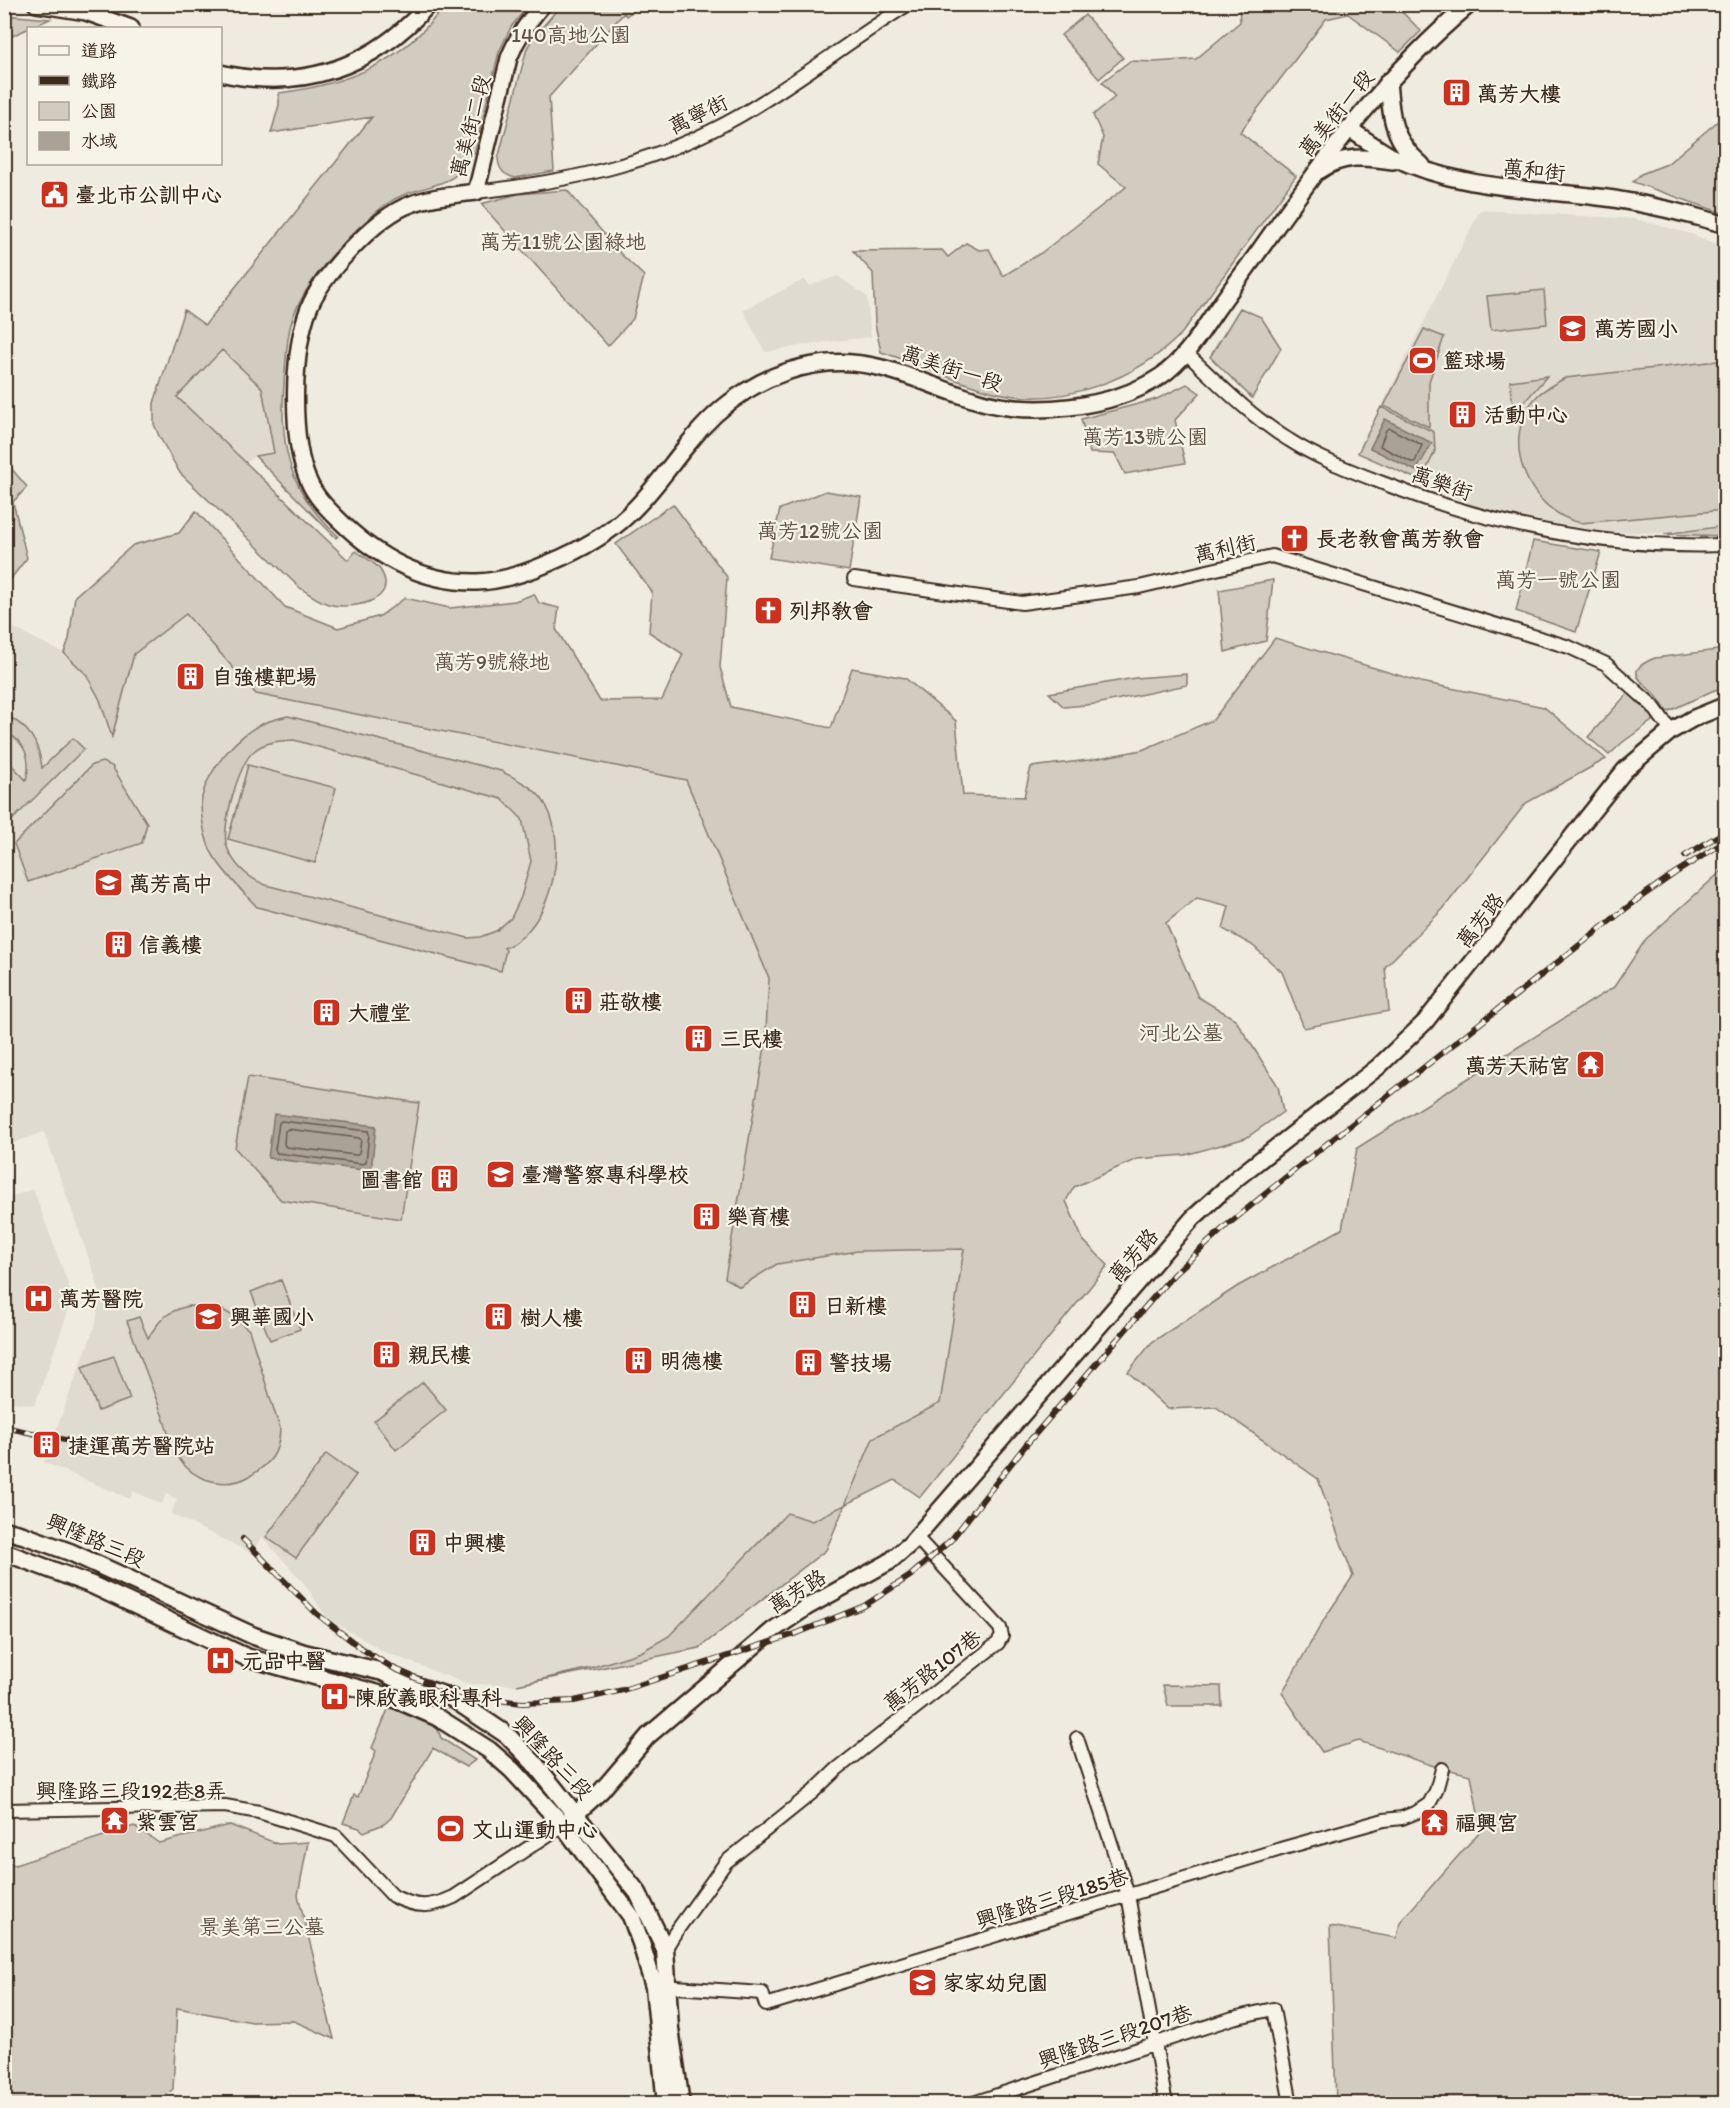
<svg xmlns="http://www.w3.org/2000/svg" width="1730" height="2108" font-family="Itim,'LXGW WenKai TC',sans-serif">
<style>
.built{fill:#e0dbd0}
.green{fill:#d1cbc0;stroke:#867a6f;stroke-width:1.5;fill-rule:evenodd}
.water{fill:#aaa296;stroke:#7e7266;stroke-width:1.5}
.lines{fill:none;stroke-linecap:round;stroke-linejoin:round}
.shore{stroke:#675a4e;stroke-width:1.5}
.minor-casing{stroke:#3b2a1e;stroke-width:16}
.tertiary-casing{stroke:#3b2a1e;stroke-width:20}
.secondary-casing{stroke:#3b2a1e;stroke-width:21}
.minor{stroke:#f7f3e8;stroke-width:12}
.tertiary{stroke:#f7f3e8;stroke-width:15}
.secondary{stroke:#f7f3e8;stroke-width:16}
.rail-casing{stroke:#3b2a1e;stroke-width:6}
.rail{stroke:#f7f3e8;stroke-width:4;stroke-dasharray:11;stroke-linecap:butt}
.labels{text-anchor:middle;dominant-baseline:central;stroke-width:4.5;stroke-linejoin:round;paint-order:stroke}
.park-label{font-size:21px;fill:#605246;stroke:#f7f3e8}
.poi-label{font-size:21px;font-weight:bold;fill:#3b2a1e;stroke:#f7f3e8;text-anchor:start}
.street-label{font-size:21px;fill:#3b2a1e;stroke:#f7f3e8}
</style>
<rect width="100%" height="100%" fill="#efebe0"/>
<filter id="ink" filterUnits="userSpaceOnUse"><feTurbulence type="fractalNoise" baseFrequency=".0167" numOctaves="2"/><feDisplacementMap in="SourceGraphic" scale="12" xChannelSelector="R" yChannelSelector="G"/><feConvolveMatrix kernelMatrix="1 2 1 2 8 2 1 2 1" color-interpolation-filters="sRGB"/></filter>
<g filter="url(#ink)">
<path class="built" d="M1480,210L1635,219L1691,234L1725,248V536L1596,531L1482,510L1358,453Z
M838,276L867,297L871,337L810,344L765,352L743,310L805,279L809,286Z
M222,350L262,388L274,454L253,457L246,463L177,397Z
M186,614L256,694L686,779L769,978L765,1047L740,1287L777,1264L858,1251L964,1249L940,1403L873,1438L826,1550L699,1648L517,1685L467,1684L383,1651L327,1618L303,1582L262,1537L251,1553L171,1514L177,1499L166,1494L162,1504L133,1491L130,1499L44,1462L96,1323L100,1294L96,1279L44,1132L5,1146V635L12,627L64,653L86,674L100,700L112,736L134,654Z
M33,1189L71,1292V1303L35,1405L4,1401L5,1192L8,1198Z"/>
<path class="green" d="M562,4L642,5L626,16L624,13L549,97L554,171L515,178C504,175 499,170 498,159L527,48L533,38Z
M445,5H529L511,27L499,52L475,151C454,195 419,180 385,205C351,231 312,273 295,312C287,331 287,351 285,370C279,440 284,487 338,536L336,538L255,456L274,453L262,388L222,350L177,397L348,560L356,551C364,557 377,563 381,571C400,603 348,610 328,604C317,600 309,594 299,587L180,473L159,436L154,424V403L184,310L205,325L372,117L271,133L279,105V93C349,84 402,63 445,5Z
M1239,5H1395L1421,31L1400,52L1348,14L1326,19L1240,132L1296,176L1182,333C1138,379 1061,408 998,393C958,384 920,364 881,352L875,324L873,273L853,251L942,250L948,257L966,243L979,250L989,249L1003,276L1041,253L1126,187L1098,164L1103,137L1093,115L1115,97L1102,82L1130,61L1155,62L1196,59L1240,22Z
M5,15L50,19L5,39Z
M1085,15L1123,58L1099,79L1061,35Z
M1725,115V214L1633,182L1641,174L1667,164Z
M567,190L620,253L644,276L633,319L608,346L481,204L518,194Z
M1544,290L1547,324L1491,330L1487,296Z
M1240,308L1261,317L1281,348L1252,398L1210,357Z
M1424,329L1444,337L1429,382V427L1384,406Z
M1718,361H1725V510L1581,523C1528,512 1496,438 1538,395C1546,388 1556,383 1565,378Z
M1547,376L1514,414L1510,381Z
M1187,384L1200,393L1175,420L1185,463L1125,474L1115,454L1090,453L1081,419L1157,399Z
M1381,407L1434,432L1435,451L1421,481L1358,453Z
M5,461L27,487L13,502L27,558L5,586Z
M826,491L861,497L849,571L769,558L780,509Z
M673,504L727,577L720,667L731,707L831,728L852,668L905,678L956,721L963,795L1024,797L1031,767L1089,760L1142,750L1213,720L1275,638L1421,682L1544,707L1606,759L1526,803L1443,909L1385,967L1389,1011L1304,1028L1282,972L1252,945L1223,929L1229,906L1197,898L1166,923L1198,997L1235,1019L1278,1086L1283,1112L1246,1138L1185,1155L1137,1159L1074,1187L1066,1201L1083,1240L1108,1265L920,1497L895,1480L845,1505L826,1550L699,1648L517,1685L590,1668L641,1652L669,1636L787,1513L812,1521L845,1505L873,1438L940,1403L964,1249L858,1251L777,1264L740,1287L725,1278L765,1047L769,978L686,780L256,694L186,614L134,654L112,737L100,700L86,674L64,653L69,639L75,596L133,545L179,533L196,511L285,607L338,628L380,616L405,598L450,608L515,601L534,594L539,603L559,608L556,629L600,701L662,700L683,654L649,632L652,592L616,544Z
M1725,526V536L1664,534Z
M1533,541L1601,552L1576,632L1516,611Z
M1273,580L1266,641L1225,652L1219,590Z
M1725,649V687L1712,691L1667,712C1664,707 1660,700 1656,696C1641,680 1622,671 1655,658Z
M1187,674V685L1096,704L1064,707L1049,693L1135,678Z
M1629,692L1647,705L1656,718L1623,742L1609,755L1588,737Z
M5,715C29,726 39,742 42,768L73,738L84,749L5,827V758L26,780C32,759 25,741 5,732Z
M288,716L501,771C516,779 531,785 542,799C572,839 552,930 504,948L506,950L501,971L257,907C242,891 225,874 213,855C205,841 199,813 202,797C208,770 237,735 262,724C270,720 279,718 288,716ZM294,740L502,799L522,819L531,861L521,897L511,918L496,931L480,937L468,938L266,885C248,878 234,865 227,847C220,830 239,762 254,751C266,741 279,741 294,740Z
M102,762L112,766L147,823L142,843L28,882L14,844L92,765Z
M248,765L336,788L315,863L228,839Z
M1725,868V2103H1336L1330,1926L1397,1938L1400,1922L1481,1830L1471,1775L1434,1766L1359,1741L1322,1752L1282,1693L1325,1618L1353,1576L1318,1479L1216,1407L1168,1409L1128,1372L1152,1342L1238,1286L1342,1229L1357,1148L1614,987L1646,939Z
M248,1077L419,1103L401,1219L281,1200L235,1148Z
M281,1280L300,1329L270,1340L251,1292Z
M188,1306L218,1307L233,1316L249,1330L280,1429C279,1454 271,1463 250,1476C230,1488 202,1483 186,1467C173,1455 168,1432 163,1417C151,1385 139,1353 127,1321L139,1317L148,1338C160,1319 166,1312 188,1306Z
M114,1356L130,1399L98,1411L82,1367Z
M423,1382L446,1410L396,1450L374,1421Z
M326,1454L356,1475L296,1558L266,1537Z
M1163,1685L1221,1686L1222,1706H1168Z
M389,1707L437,1727L441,1738L475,1760L466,1767L433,1748L391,1818L384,1824L364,1832L359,1828L343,1823L354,1795L358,1797L376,1751L372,1748Z
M230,1825L278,1844L308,1842L298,1895L334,2039L294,2021L252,2022L177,2008L173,2089L157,2103H5V1861L15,1865L134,1826L159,1843Z"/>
<path class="water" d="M1385,419L1432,443L1416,471L1370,448Z
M274,1114L376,1126L371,1171L268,1158Z"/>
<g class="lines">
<path class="shore" d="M1389,428L1422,445L1415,462H1411L1380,446L1386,430Z
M281,1121L368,1131L369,1134L366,1162L363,1164L277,1153L275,1150L279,1123Z
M288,1129L359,1138L361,1140L359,1153L356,1155L286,1147L284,1144L285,1131Z"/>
<defs>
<path id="minor" d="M476,192C571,181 658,163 741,115C799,81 852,39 909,4
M1185,352C1218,383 1251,417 1289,440C1317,458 1349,470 1380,482C1491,526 1606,549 1726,545
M854,579L1022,603L1139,587L1272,556L1569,647L1606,664L1653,706L1671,731
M1077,1738L1128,1895L1166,2104
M4,1810L225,1806L259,1812L336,1836L393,1896C417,1908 430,1908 454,1897L563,1825
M665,1949L675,1933L726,1862L813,1792L837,1769L998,1643L1002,1636L1000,1628L916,1537
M661,1986L762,1993L766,2005L1284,1848L1384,1820L1402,1818L1417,1812L1429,1804L1436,1791L1442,1769
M970,2104L1233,2018L1273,2009L1291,2104"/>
<path id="tertiary" d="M36,4L86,12L131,28
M543,4C528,22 517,37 509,58L476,192C452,195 426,197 404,207C372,222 322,275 309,308C292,349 290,441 309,482C315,496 326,507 337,518C375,556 422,583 477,582C503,581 526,573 549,563C578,551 605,537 628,515C651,494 668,468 688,444C721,402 766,371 820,364C875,356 921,383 972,399C1028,418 1112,409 1161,376C1184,360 1200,334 1215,312C1231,289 1248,267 1264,244C1327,155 1385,75 1470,4
M220,73C303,92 373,67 429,4
M1388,81C1391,118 1392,140 1422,165
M1348,128C1362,137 1376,148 1391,156C1461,191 1538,188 1614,199C1652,205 1689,214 1726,225
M1319,171C1343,154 1366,157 1393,161
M567,1822L601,1791L648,1736L773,1630L807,1607L889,1562L910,1544L1193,1218L1237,1178L1378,1067L1425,1022L1625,770L1671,731L1692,719L1726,705"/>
<path id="secondary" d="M4,1530L23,1535L70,1552L254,1636L304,1653L383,1672L399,1680L452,1698L507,1735L534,1763L638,1893L665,1949L670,2029L681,2104
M4,1552L92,1585L246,1657L393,1698L437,1717L489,1750L512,1770L563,1825L631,1916L641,1943L654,1987L666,2104"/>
</defs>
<use href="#minor" class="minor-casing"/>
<use href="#tertiary" class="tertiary-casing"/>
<use href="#secondary" class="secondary-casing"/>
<use href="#minor" class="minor"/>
<use href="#tertiary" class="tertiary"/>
<use href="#secondary" class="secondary"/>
<defs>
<path id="rail" d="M1685,856L1726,831
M4,1427L93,1446
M243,1539L317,1614L362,1649L393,1668L429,1684L467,1696L522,1703L574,1701L623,1690L795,1634L864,1606L910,1576L951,1540L1025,1446L1173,1275L1226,1226L1324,1146L1638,899L1675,873L1726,841"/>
</defs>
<use href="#rail" class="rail-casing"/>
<use href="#rail" class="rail"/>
</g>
</g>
<defs>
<symbol id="building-square" viewBox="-11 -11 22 22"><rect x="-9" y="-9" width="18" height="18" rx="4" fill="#c8321e" stroke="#f7f3e8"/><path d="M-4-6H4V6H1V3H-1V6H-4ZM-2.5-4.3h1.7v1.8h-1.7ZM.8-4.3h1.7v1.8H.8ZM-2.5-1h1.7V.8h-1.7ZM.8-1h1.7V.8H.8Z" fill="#fff"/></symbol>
<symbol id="civic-square" viewBox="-11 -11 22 22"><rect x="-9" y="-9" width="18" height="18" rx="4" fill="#c8321e" stroke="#f7f3e8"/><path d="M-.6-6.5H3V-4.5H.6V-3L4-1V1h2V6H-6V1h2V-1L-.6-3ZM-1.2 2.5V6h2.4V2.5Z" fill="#fff"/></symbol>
<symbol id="school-square" viewBox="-11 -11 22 22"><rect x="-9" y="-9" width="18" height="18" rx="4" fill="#c8321e" stroke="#f7f3e8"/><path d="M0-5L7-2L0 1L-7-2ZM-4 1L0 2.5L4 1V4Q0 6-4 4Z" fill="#fff"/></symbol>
<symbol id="stadium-square" viewBox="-11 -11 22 22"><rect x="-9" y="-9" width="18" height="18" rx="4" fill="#c8321e" stroke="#f7f3e8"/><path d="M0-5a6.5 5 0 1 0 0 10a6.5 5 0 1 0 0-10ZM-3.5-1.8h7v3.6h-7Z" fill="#fff"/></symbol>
<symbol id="church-square" viewBox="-11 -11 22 22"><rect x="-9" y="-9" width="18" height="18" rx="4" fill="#c8321e" stroke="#f7f3e8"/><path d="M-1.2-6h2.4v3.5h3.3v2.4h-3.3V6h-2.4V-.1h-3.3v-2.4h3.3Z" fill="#fff"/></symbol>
<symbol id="temple-square" viewBox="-11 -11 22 22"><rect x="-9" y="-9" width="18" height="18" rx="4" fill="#c8321e" stroke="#f7f3e8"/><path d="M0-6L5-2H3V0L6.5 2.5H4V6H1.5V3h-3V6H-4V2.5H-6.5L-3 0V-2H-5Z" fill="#fff"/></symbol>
<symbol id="university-square" viewBox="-11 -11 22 22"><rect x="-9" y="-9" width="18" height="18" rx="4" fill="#c8321e" stroke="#f7f3e8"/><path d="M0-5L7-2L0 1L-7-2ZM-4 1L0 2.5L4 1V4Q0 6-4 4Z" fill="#fff"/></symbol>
<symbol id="hospital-square" viewBox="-11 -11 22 22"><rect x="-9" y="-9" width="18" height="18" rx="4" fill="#c8321e" stroke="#f7f3e8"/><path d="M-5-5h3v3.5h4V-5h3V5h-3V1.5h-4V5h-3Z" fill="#fff"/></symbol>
</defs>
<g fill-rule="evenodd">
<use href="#building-square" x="1440" y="76" width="33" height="33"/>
<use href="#civic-square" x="38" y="178" width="33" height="33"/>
<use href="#school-square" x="1556" y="312" width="33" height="33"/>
<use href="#stadium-square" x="1406" y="344" width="33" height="33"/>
<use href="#building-square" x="1446" y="398" width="33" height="33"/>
<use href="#church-square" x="1278" y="522" width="33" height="33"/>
<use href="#church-square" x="752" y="594" width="33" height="33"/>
<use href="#building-square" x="174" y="660" width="33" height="33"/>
<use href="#school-square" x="92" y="866" width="33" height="33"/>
<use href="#building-square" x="102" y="928" width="33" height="33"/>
<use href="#building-square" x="562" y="984" width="33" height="33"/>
<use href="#building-square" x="310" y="996" width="33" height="33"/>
<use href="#building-square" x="682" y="1022" width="33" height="33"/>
<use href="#temple-square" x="1574" y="1048" width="33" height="33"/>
<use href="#university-square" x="484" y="1158" width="33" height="33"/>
<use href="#building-square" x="428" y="1162" width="33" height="33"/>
<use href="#building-square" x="690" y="1200" width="33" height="33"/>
<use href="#hospital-square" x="22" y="1282" width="33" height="33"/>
<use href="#building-square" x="786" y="1288" width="33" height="33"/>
<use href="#school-square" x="192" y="1300" width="33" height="33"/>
<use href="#building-square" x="482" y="1300" width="33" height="33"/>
<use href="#building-square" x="370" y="1338" width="33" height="33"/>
<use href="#building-square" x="622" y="1344" width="33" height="33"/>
<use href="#building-square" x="792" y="1346" width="33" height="33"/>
<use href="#building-square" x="30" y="1428" width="33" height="33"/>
<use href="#building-square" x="406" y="1526" width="33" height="33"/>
<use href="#hospital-square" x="204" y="1644" width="33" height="33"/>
<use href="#hospital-square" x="318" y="1680" width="33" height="33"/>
<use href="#temple-square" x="98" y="1804" width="33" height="33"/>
<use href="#temple-square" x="1418" y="1806" width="33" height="33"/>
<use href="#stadium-square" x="434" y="1812" width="33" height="33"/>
<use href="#school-square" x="906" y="1966" width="33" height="33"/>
</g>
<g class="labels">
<g class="park-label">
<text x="571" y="34">140高地公園</text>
<text x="563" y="241">萬芳11號公園綠地</text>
<text x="1145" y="436">萬芳13號公園</text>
<text x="820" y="530">萬芳12號公園</text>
<text x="1558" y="579">萬芳一號公園</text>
<text x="492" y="661">萬芳9號綠地</text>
<text x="1181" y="1032">河北公墓</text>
<text x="262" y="1926">景美第三公墓</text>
</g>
<g class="poi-label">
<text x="1477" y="93">萬芳大樓</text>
<text x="75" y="194">臺北市公訓中心</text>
<text x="1594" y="328">萬芳國小</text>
<text x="1443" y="360">籃球場</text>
<text x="1484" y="414">活動中心</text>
<text x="1316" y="538">長老教會萬芳教會</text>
<text x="789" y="610">列邦教會</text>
<text x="212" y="676">自強樓靶場</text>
<text x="129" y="883">萬芳高中</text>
<text x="139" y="944">信義樓</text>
<text x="599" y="1001">莊敬樓</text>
<text x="348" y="1012">大禮堂</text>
<text x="720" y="1038">三民樓</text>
<text x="1570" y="1065" text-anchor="end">萬芳天祐宮</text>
<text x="521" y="1174">臺灣警察專科學校</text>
<text x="423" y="1179" text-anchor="end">圖書館</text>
<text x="727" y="1216">樂育樓</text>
<text x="59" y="1298">萬芳醫院</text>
<text x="824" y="1305">日新樓</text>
<text x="230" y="1316">興華國小</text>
<text x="520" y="1317">樹人樓</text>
<text x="408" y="1354">親民樓</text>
<text x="660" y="1360">明德樓</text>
<text x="829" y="1362">警技場</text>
<text x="68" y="1445">捷運萬芳醫院站</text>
<text x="443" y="1542">中興樓</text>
<text x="242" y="1660">元品中醫</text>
<text x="355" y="1697">陳啟義眼科專科</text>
<text x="136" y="1821">紫雲宮</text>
<text x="1455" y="1822">福興宮</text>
<text x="472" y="1829">文山運動中心</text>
<text x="943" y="1982">家家幼兒園</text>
</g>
<g class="street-label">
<text transform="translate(1336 113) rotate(-51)">萬美街一段</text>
<text transform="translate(698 114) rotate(-26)">萬寧街</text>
<text transform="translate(470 126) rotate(-76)">萬美街二段</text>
<text transform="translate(1534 170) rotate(6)">萬和街</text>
<text transform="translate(952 368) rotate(18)">萬美街一段</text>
<text transform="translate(1442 483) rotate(19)">萬樂街</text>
<text transform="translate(1225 548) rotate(-13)">萬利街</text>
<text transform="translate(1480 920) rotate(-52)">萬芳路</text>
<text transform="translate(1133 1255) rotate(-49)">萬芳路</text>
<text transform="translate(96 1540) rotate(23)">興隆路三段</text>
<text transform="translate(797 1591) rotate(-32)">萬芳路</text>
<text transform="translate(932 1670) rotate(-38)">萬芳路107巷</text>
<text transform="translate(553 1757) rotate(47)">興隆路三段</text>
<text x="131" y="1790">興隆路三段192巷8弄</text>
<text transform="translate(1052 1898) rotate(-17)">興隆路三段185巷</text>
<text transform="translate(1115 2036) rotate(-18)">興隆路三段207巷</text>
</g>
</g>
<rect width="1730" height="2108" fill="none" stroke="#f7f3e8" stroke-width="24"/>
<rect x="12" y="12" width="1706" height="2084" fill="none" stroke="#3b2a1e" stroke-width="2" filter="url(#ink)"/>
<rect x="27" y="27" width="195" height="138" fill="#f7f3e8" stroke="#aca397" stroke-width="1.5"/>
<rect x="39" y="46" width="30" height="9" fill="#f7f3e8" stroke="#aca397" stroke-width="1.5"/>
<text x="81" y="57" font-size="18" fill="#3b2a1e">道路</text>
<rect x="39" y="76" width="30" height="9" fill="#3b2a1e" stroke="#aca397" stroke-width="1.5"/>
<text x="81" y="87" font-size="18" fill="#3b2a1e">鐵路</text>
<rect x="39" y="102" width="30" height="18" fill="#d1cbc0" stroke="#aca397" stroke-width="1.5"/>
<text x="81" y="117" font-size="18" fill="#3b2a1e">公園</text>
<rect x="39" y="132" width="30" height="18" fill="#aaa296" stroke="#aca397" stroke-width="1.5"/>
<text x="81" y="147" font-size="18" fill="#3b2a1e">水域</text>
</svg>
